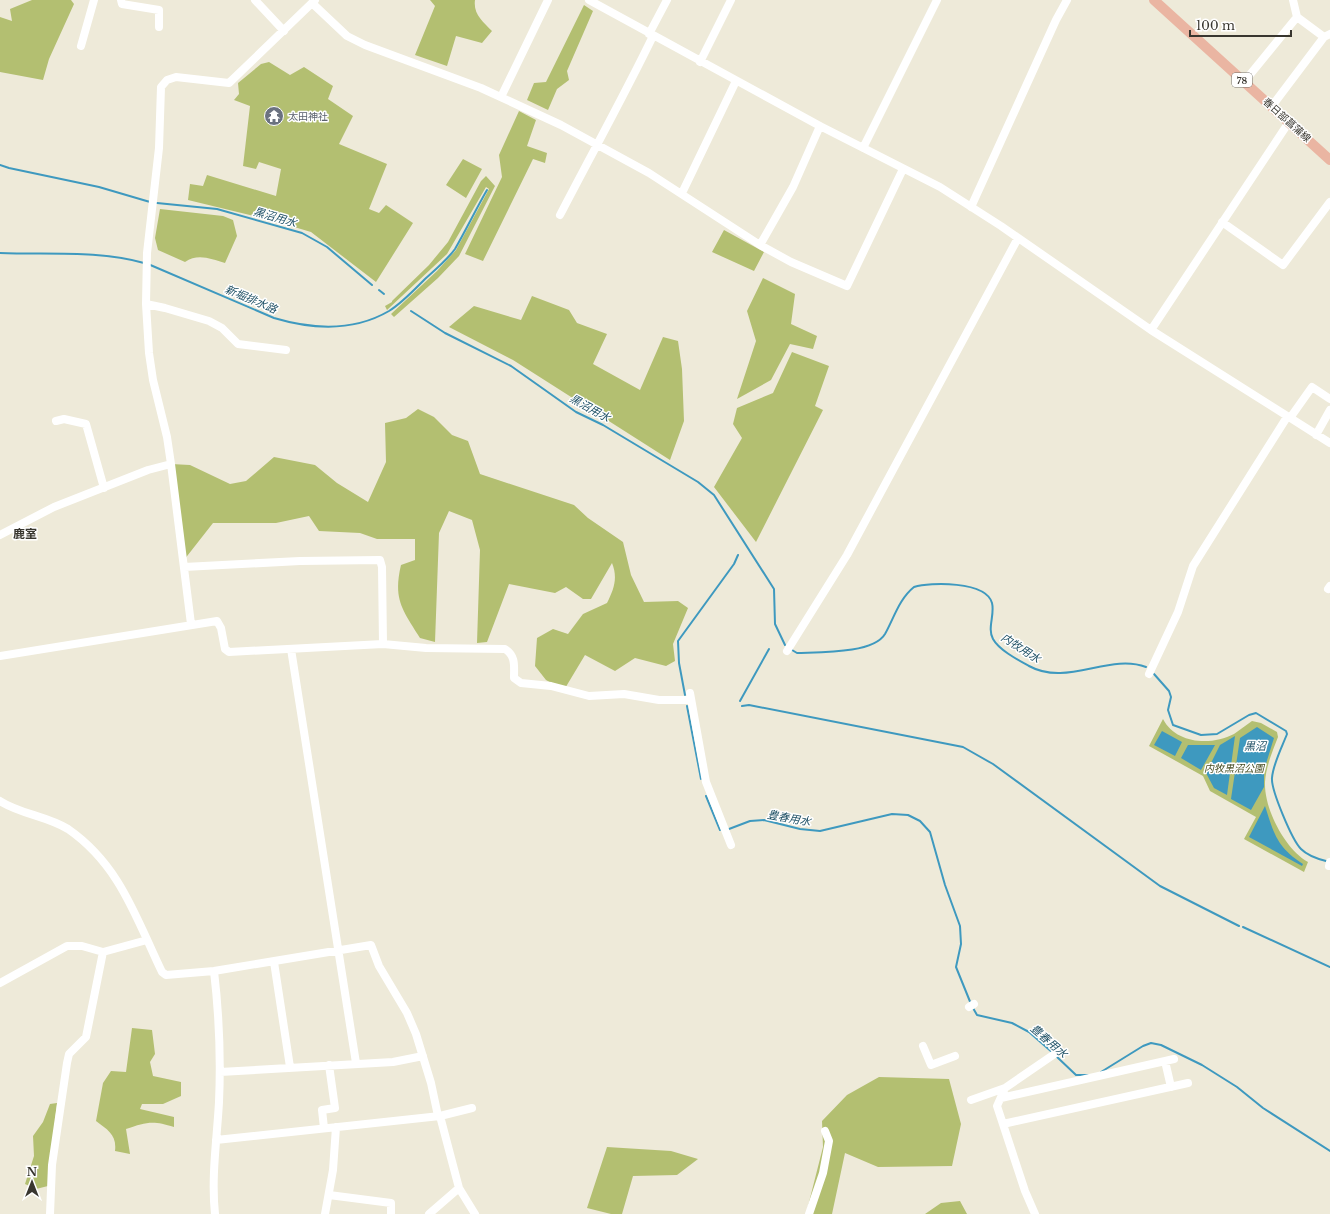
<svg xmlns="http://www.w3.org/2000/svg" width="1330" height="1214" font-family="'Libre Baskerville','Noto Sans JP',serif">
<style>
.green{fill:#b3bf71}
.water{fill:#3e99bf}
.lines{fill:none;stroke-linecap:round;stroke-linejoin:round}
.stream{stroke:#3e99bf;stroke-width:2}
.minor{stroke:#fff;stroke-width:8}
.major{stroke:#eab5a2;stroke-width:10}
.labels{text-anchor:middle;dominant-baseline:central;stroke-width:3;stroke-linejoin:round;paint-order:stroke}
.shield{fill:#fff;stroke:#74726d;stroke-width:1}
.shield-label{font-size:9px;font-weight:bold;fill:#38362f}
.worship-label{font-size:10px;fill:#5b616d;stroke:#fff;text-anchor:start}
.street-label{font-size:10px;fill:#38362f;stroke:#fff}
.park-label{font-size:10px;font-style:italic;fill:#464c22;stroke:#fff}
.water-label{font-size:11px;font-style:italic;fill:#215267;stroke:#fff}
.quarter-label{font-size:12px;font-weight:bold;fill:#38362f;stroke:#fff}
</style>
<rect width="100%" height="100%" fill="#eeead9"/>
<path class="green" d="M32,0H71L74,4L49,59L43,80L0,72V17L12,21L10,9Z
M430,0H475C473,14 483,22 492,31L482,43L456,36L447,66L415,55L435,6Z
M584,5L593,11L567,71L569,80L557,89L548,110L527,100L534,83L546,82Z
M269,62L290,75L304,67L333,86L328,99L353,116L339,144L387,164L369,209L379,213L386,205L413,223L376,282L311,232L274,221L188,200L190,184L203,186L207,175L276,196L281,169L259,162L256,169L243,166L250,106L234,100L239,94L238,83L261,64Z
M519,111L536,120L527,146L547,153L545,163L533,159L483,261L465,254L502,177L499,155Z
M463,159L482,169L466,198L446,185Z
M486,176L495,186L459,256L438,278L394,317L391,314L437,271L456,250L489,189L486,187L447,254L387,310L385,306L392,302V301L429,265L448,242L481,181Z
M160,209L223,216L233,220L237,236L225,263C211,259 198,253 185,262L158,250L155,238Z
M724,230L764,252L754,271L712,252Z
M763,278L795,294L791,324L817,336L813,349L790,344L771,380L737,399L756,341L747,311Z
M532,296L569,310L577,323L607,334L593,364L640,390L663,337L678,341L682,369L684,421L670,460L513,360L449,327L474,306L521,320Z
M792,352L829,366L815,406L823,410L756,542L714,487L742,438L733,424L737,408L773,393Z
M418,409L434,417L452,435L468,441L480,474L574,505L588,518L623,542L631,575L644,602L678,601L688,608L673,644L675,661L666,666L635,658L615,671L585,655L564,690L546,680L535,666L537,638L553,629L568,634L583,614L607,603C614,589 618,578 612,563L591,599H583L566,587L555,593L509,584L487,642L477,643L480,550L472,520L449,511L439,533L435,642L420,638C402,609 393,599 401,565L415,560V539H377L360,533L319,531L309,516L276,523H213L184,560L171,464L190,465L230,484L246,481L274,457L315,465L337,483L368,502L386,462L385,423L406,418Z
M1163,719C1176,744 1211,746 1234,734C1240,730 1246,725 1252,721L1261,723L1277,732L1278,737C1272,752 1266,767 1265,782C1264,809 1285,849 1308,862L1304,872L1244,839L1256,817L1210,791L1203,776L1149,746Z
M132,1028L152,1030L155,1054L150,1062L153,1076L181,1082V1096L163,1104H142L140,1109L174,1117V1127C153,1120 146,1122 126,1129L130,1154L115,1151C117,1135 108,1130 96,1121L103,1083L111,1071L126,1072Z
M879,1077L949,1079L961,1124L952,1166L878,1167L845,1153L832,1214H806L823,1147L822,1121L847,1095Z
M57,1103L48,1186L36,1189L25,1184L34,1156L33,1136L43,1122L50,1104Z
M607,1147L671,1151L698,1159L677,1175L633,1176L622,1214H611L587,1208Z
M960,1201L967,1214H925L941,1203Z"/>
<path class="water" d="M1257,727L1274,738L1264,770V787L1251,810L1231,799L1240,738Z
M1162,731L1182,742L1175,756L1154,745Z
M1235,736L1227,795L1214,788L1206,773L1220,745Z
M1188,745H1215L1201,770L1181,758Z
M1265,806C1274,834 1277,847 1303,864L1302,866L1249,837Z"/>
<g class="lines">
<path class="stream" d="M0,165L9,168L99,187L150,202
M157,203L217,209L302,233L327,247L372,285
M0,253C47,255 98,250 144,263
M148,264L274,318C311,329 353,332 389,311C402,303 414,290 425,279C435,270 447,260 455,249C466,230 476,209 487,190
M379,290L384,294
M411,311L445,333L511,366L576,412L603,425L698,482L714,495L774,589L775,624L785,645
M792,650L797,653C819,652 873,654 885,634C894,618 899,599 914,587C930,582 986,581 992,603C995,615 987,628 993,639C999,650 1018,660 1029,666C1067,687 1109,653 1146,667
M1154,674L1169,691L1171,697L1168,710L1173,725L1201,735L1217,734L1249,715L1256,713L1286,731L1287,734C1282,747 1273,764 1272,778C1271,790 1292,840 1301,849C1307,855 1318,859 1326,861
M685,695L679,663L678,641L734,564L738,555
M740,701L769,649
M687,706L701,779
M742,706L749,705L963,747L993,764L1160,886L1239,926
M706,796L720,830
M729,829L750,821L764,820L800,829L820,831L892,814L908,815L920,821L930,832L945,885L960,926L961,944L956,967L971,1004
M1243,927L1330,967
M973,1008L977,1015L1012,1023L1029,1032L1053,1053
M1056,1056L1076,1075H1088
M1101,1072L1143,1046L1151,1043L1161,1045L1202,1065L1237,1087L1263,1108L1330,1151"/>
<path class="minor" d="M121,0L122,4L159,10V27
M255,0L284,31
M589,0L820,126L940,187L1001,226L1151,330L1330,443
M312,3L347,36L365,45L481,88L561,125L649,173L760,245L791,262L847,286L903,169
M1297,17L1324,37
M649,34L667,0
M81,46L94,0
M700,62L731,0
M1244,82L1297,17L1293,0
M501,97L548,0
M1272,106L1324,37L1330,34
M863,148L937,0
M682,193L736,81
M971,207L1056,20L1067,0
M560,215C591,155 624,96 653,36
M1222,222L1283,265L1330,202
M760,245L793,187L820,126
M146,304L165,308L209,321L222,328L238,344L286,350
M1151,330L1289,122
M1290,418L1312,387L1330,399
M56,421L64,419L86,424L104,488
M1316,435L1330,410
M0,535L54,507L148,470L171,464
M184,567L300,561L380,560L382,567L383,644
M1328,589L1330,586
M191,624L171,464L167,437L153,380L149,353L146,304L147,253L159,148L161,87L167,80L176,77L229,83L315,0
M291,649L356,1063
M787,651L847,555L1018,238
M0,656L217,621L221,628L225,649L229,652L383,644L426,648L505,649C516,656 514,666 514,678L521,683L551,686L589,696L624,694L659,700H691
M1149,674L1178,612L1193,566L1287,417
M690,693L706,782L731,845
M0,801C20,814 47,816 68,829C120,865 136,918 162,972L166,975L214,971L371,945L379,966L407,1013L416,1034L431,1083L438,1116
M1329,866L1330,862
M274,962L290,1067
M214,971C219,1014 221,1058 219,1102C217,1139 211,1177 215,1214
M0,983L67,946H82L103,952L147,940
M969,1007L974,1004
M923,1046L931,1065L955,1056
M1165,1061L1171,1087
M220,1072L393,1062L423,1056
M1001,1098L1174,1059
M971,1100L1005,1088
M440,1116L459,1188L475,1214
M1003,1124L1188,1083
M324,1128L322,1110L335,1108L329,1065
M216,1140L440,1116L472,1108
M329,1195L391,1203V1214
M50,1214L52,1165L67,1063L69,1054L86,1037L103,952
M325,1214L333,1170L336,1127
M429,1214L459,1188
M809,1214L823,1173L829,1141L825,1131
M1035,1214L1025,1191L997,1106L1005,1088L1056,1053"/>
<path class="major" d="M1154,0L1330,160"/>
</g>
<defs>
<symbol id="temple-disc" viewBox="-11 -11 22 22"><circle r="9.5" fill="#6b7280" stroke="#fff"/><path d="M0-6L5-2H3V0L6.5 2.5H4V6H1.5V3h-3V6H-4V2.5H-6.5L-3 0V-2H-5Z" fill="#fff"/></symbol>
</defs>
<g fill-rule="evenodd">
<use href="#temple-disc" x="263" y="105" width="22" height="22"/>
</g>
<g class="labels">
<rect class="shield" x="1232" y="73" width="20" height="14" rx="3"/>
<g class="shield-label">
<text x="1242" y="80">78</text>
</g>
<g class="worship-label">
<text x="288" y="116">太田神社</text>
</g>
<g class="street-label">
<text transform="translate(1287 120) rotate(42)">春日部菖蒲線</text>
</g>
<g class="park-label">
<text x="1234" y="768">内牧黒沼公園</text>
</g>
<g class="water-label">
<text transform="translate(275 217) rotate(16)">黒沼用水</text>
<text transform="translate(251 299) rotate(23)">新堀排水路</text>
<text transform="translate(590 408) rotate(29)">黒沼用水</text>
<text transform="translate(1021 648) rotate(33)">内牧用水</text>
<text x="1255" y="746">黒沼</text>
<text transform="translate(789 818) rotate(10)">豊春用水</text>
<text transform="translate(1049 1041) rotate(41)">豊春用水</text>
</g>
<g class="quarter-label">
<text x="25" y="533">鹿室</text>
</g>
</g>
<g transform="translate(32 1182)" stroke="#ffffff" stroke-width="3" paint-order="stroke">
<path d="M0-3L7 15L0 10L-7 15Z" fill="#38362f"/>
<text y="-6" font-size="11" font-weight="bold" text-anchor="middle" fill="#38362f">N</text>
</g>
<path d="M1190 30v6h101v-6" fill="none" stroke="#38362f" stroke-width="2"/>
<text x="1196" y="30" font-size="12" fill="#38362f" stroke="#ffffff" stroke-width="3" paint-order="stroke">100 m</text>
</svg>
